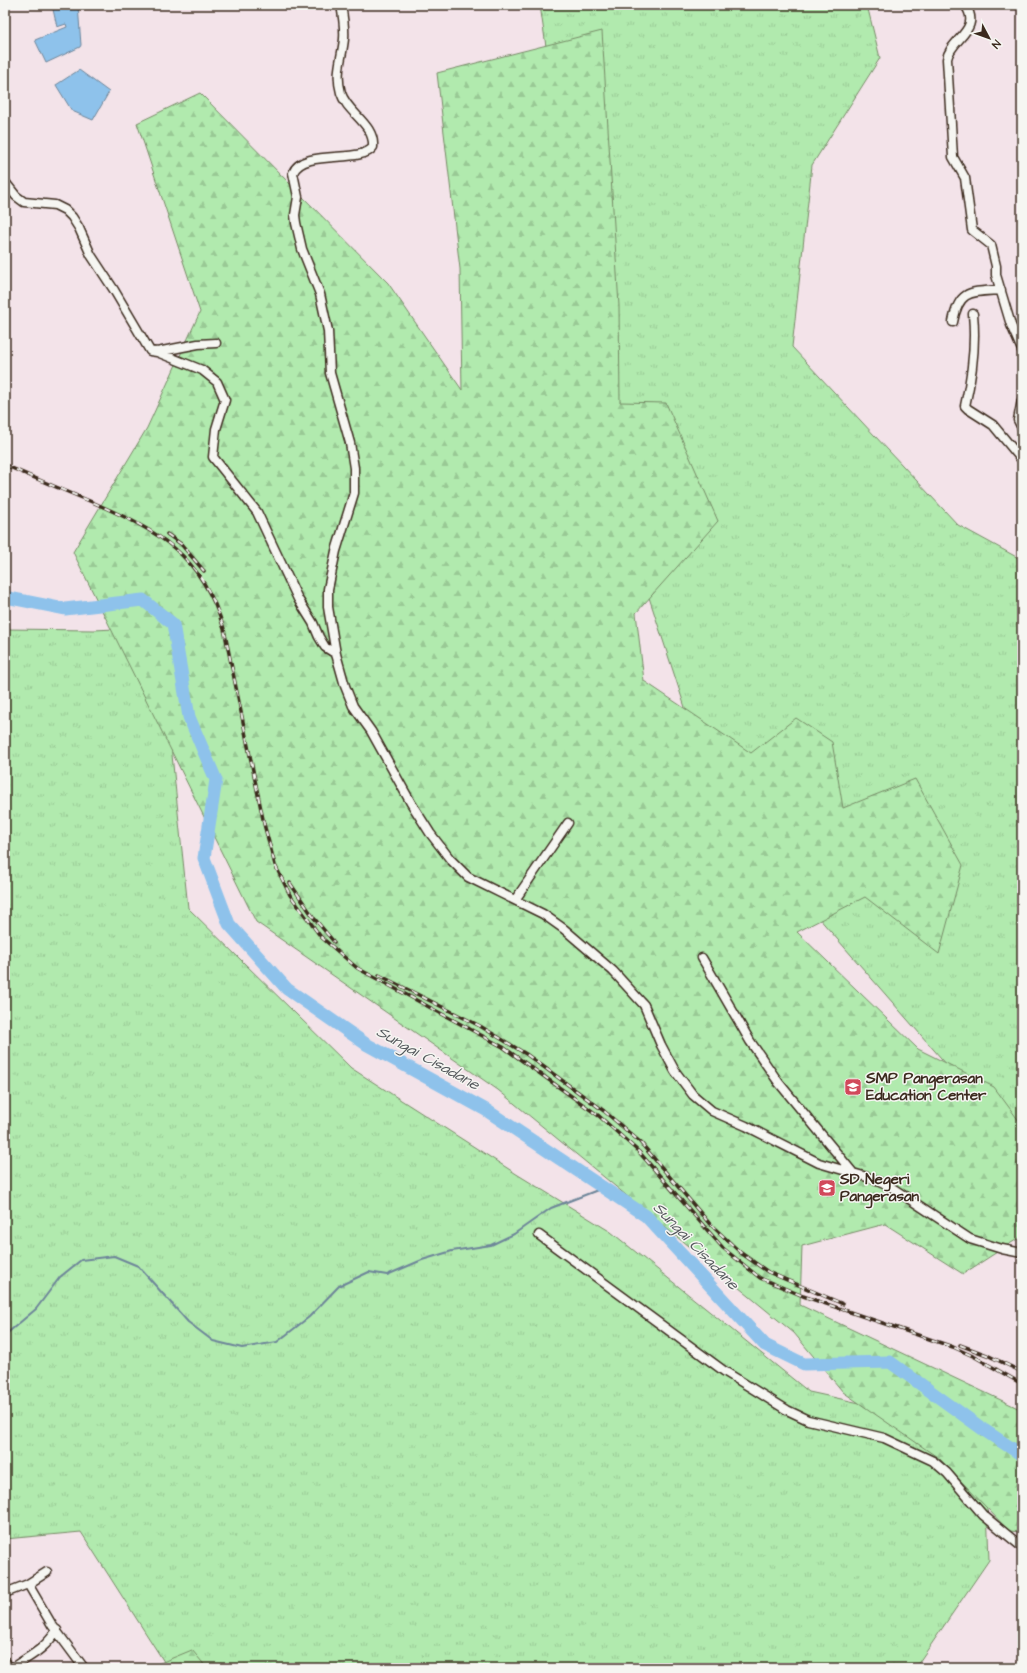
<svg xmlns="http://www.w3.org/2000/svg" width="1027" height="1673" font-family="'Architects Daughter',sans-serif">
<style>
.grass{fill:url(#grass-tufts);stroke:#768a66}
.forest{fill:url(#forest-firs);stroke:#768a66}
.water{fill:#8ec2eb;stroke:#6d8599}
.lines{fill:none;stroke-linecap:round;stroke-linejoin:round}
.stream{stroke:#6d8599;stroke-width:2}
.river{stroke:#8ec2eb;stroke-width:13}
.minor-casing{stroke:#3b2a1e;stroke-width:11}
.minor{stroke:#f6f6f2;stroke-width:8}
.rail-casing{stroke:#3b2a1e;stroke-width:3.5}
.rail{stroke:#f6f6f2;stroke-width:2;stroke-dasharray:6;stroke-linecap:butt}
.labels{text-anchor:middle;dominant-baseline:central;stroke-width:3;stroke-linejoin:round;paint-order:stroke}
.poi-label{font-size:15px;font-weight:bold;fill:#3b2a1e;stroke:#f6f6f2;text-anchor:start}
.water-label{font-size:16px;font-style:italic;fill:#54585c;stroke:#f6f6f2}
</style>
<defs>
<pattern id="grass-tufts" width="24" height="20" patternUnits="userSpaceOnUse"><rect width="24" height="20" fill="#b1eaae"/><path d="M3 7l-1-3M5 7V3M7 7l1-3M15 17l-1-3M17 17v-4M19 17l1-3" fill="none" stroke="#99c995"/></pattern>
<pattern id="forest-firs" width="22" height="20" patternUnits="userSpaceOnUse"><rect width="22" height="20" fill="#b1eaae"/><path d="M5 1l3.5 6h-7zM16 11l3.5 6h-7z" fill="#99c995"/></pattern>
</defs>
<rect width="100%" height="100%" fill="#f3e3e9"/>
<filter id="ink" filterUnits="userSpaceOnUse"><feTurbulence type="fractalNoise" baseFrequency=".025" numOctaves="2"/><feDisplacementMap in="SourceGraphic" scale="8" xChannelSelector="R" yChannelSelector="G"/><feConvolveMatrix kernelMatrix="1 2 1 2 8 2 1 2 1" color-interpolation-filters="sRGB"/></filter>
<g filter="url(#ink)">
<path class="grass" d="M540,5H867L880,58L812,165L792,347L958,525L1022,560V1153L975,1097L715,799L607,469Z
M136,628L165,688L188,908L351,1068L518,1175L611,1232L809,1392L901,1412L986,1483L989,1560L915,1668H168L81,1532L5,1539V629L94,630Z"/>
<path class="forest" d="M602,31L619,306L620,402L666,403L718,521L636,613L644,681L751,753L796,718L832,742L843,808L915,779L963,865L939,954L865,897L797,932L918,1049L994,1087L1022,1125V1236L963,1274L885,1224L802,1246L800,1305L1022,1410V1532L1009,1531L940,1459L843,1392L794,1333L498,1090L256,922L73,552L147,428L200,312L137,123L200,93L388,283L462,390L460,269L437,73Z
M192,1650L207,1668H148Z"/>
<path class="water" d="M52,5H78L81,45L80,47L46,63L35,40L67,27L66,24L57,27Z
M79,70L109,92L93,120L72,111L56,85Z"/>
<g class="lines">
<path class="stream" d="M5,1335L36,1309L60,1277L81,1260L114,1256L138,1266L188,1322L213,1341L242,1348L277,1342L309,1317L339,1286L369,1272L387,1275L422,1260L452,1251L491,1245L514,1234L551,1208L603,1188"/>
<path class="river" d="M5,597L65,609L143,600L173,624L189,717L216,780L204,858L229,924L287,989L366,1044L486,1110L646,1216L765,1345L804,1364L890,1362L984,1430L1022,1455"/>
<defs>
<path id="minor" d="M341,5C343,16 345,27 344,39C342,59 335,72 341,93C347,113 375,124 373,147C362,164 302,148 293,173L298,197L295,215L296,223L302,249L320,294L328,331L330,373L350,443L354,468V493L336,551L328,589V607L336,654L345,686L353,706L371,731L411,803L430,833L450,859L468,877L543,914L564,929L613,971L644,1005L661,1045L675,1071L693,1095L712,1111L746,1126L819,1163L870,1178L891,1187L970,1239L1002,1249L1022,1253
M965,5C983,30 950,39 947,59L953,157L965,178L972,230L991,245L996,266V275L1011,325L1022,350
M5,182L16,196L24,202L55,205L65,210L72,217L79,228L91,255L114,290L150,351L157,352L198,344L216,343
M973,314C976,344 972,376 965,406L968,409L993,425L1022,460
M953,322C959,289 971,292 1001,290
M157,352L202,370L217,382L225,400L216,429L213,457L257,512L298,599L313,623L319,637L325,647L336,654
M1022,400L1018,420L1022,428
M515,900L568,823
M702,958L750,1041L779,1083L854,1174
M539,1235L724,1371L787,1410L808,1420L884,1438L933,1461L947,1473L983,1515L1022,1547
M28,1584L52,1625L84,1668
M5,1593L28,1584L47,1572
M5,1661L9,1668
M12,1668C31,1655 44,1650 57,1630"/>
</defs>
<use href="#minor" class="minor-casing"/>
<use href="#minor" class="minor"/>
<defs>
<path id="rail" d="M5,465C34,478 63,490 92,502C160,532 201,554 224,629L264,824L275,865L290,895L321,937L357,968L503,1047L599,1116L639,1152L723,1248L760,1278L803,1296L953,1347L975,1357L1022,1384
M167,534L181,544L204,571
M290,883L314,918L334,942
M379,975L480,1026L526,1054L604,1111L640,1142L709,1223L741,1253L768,1272L843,1304
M960,1345L987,1355L1022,1372"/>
</defs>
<use href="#rail" class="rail-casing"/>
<use href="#rail" class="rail"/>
</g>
</g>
<defs>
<symbol id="school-square" viewBox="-11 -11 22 22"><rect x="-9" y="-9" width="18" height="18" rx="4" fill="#d1495b" stroke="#f6f6f2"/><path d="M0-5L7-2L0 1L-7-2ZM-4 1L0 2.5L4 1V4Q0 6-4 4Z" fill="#fff"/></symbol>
</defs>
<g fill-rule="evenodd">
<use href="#school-square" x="843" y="1077" width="20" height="20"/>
<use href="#school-square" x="817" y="1178" width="20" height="20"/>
</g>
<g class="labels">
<g class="poi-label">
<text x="866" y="1078">SMP Pangerasan<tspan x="866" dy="17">Education Center</tspan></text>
<text x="840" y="1179">SD Negeri<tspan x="840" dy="17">Pangerasan</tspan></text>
</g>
<g class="water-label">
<text transform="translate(428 1058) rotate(29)">Sungai Cisadane</text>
<text transform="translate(696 1246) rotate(46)">Sungai Cisadane</text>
</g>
</g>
<rect width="1027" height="1673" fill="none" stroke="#f6f6f2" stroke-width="20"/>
<rect x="10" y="10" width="1007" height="1653" fill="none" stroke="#3b2a1e" stroke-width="1.5" filter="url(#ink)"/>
<g transform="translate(989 38) rotate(131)" stroke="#f6f6f2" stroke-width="3" paint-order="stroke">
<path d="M0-3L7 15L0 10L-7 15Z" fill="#3b2a1e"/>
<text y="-6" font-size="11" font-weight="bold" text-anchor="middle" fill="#3b2a1e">N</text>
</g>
</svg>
